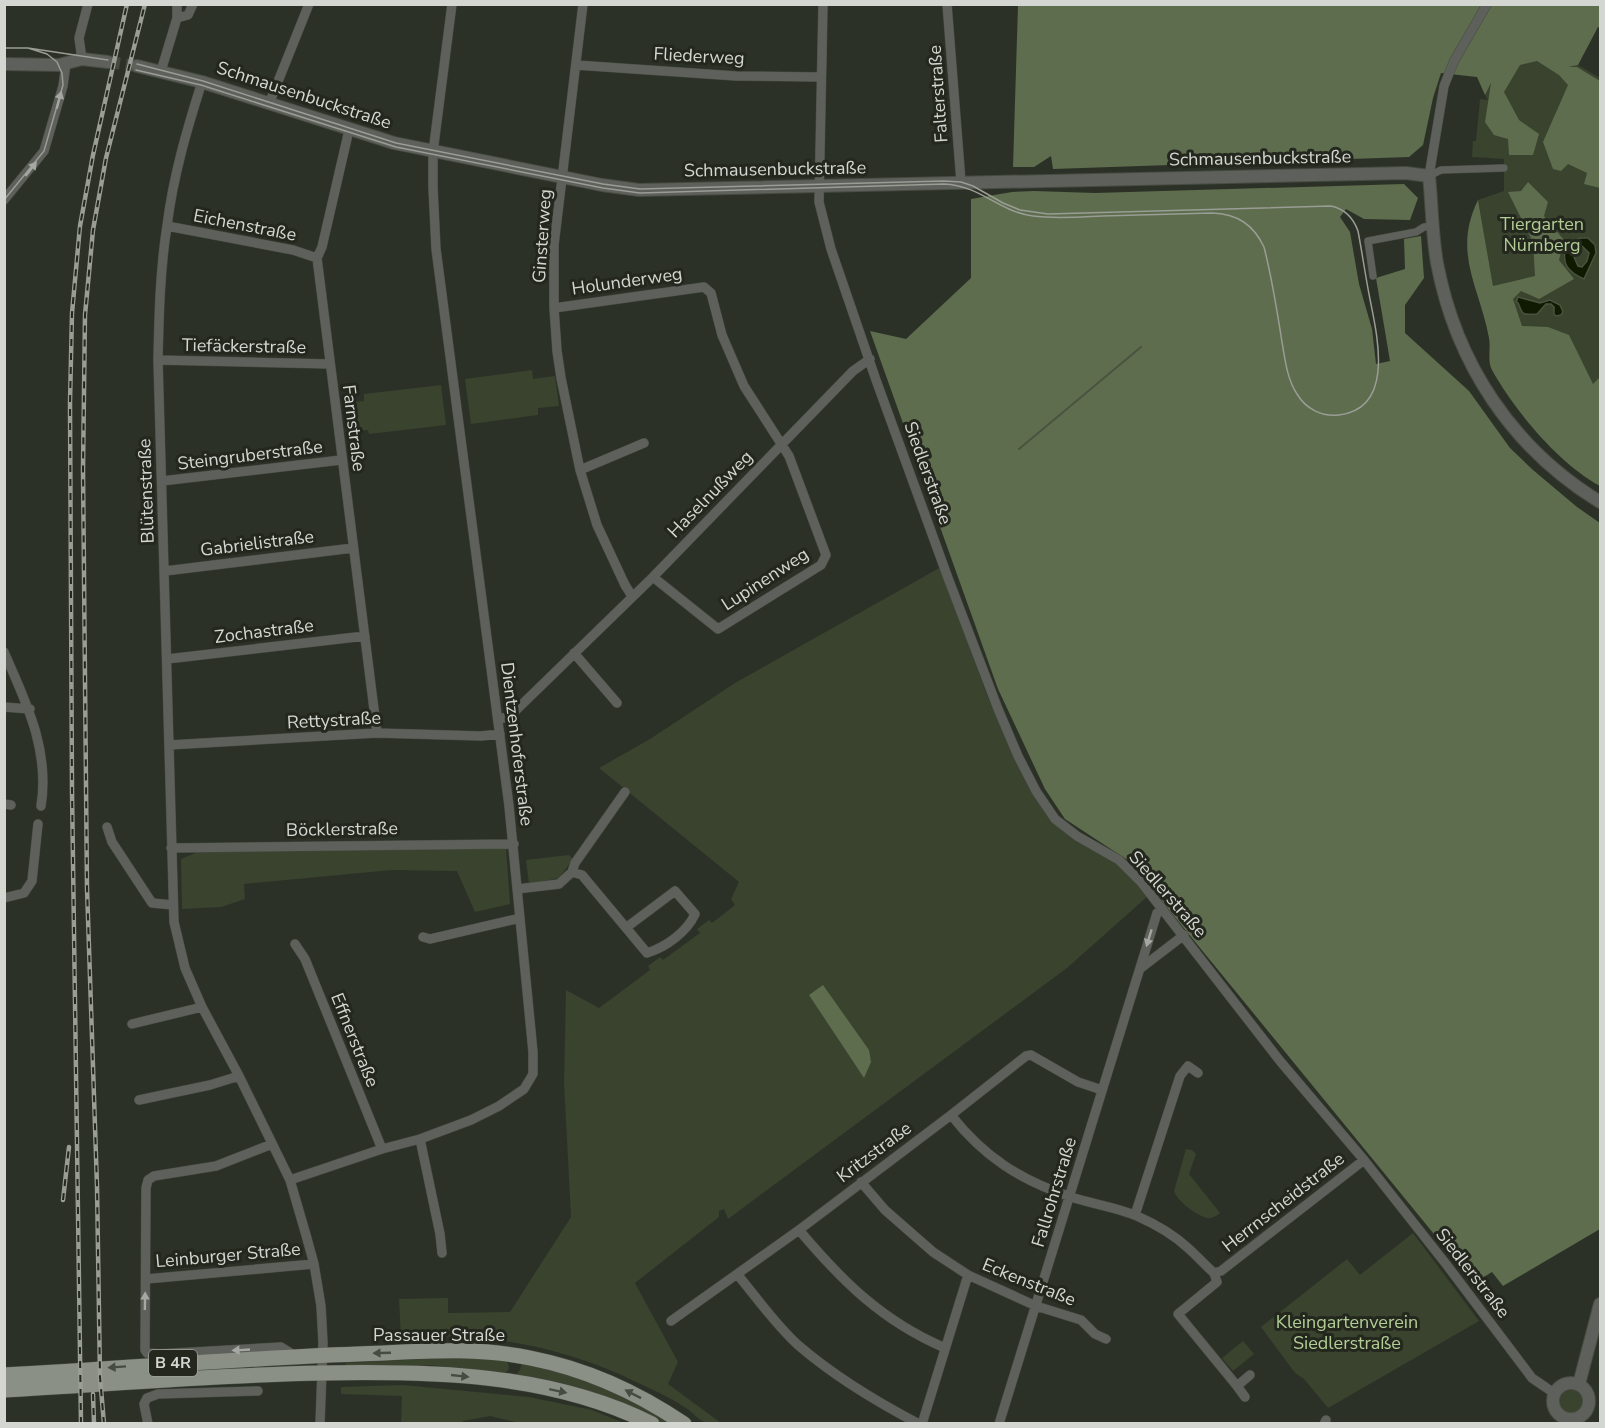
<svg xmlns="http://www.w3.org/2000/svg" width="1605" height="1428" font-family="'Nunito Sans',sans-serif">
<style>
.green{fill:#39432e}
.forest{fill:#5e6d4d}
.water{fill:#0f1a00;stroke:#4a533f;stroke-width:1.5;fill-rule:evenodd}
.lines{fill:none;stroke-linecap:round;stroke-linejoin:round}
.stream{stroke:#4a533f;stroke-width:2}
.tertiary-tunnel{stroke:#454a40;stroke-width:12;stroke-dasharray:12 6;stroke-linecap:butt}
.pedestrian-casing{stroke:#474c42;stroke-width:8}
.minor-casing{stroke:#474c42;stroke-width:10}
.tertiary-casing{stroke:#474c42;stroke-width:14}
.primary-casing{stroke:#474c42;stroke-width:16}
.pedestrian{stroke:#5e605b;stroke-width:7}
.minor{stroke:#5e605b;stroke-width:9}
.tertiary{stroke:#5e605b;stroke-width:12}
.primary{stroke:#8b9086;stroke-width:15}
.tram{stroke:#999d95;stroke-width:1.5}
.rail-casing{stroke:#999d95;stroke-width:4.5}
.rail{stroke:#23271e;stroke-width:2;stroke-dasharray:7;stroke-linecap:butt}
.oneway{fill:#a5a7a2}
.oneway2{fill:#474c42}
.labels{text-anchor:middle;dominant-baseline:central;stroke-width:6;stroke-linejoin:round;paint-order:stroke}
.shield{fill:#23271e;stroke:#9fa29b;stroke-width:1.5}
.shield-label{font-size:16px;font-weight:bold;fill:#d4d7d1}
.street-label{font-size:18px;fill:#d4d7d1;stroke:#23271e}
.park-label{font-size:18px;fill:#b2cd94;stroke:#23271e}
</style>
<rect width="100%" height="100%" fill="#2c3127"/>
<path class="green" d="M1518,27L1544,38L1566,52L1569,66L1578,65L1600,78V467L1505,356L1478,200L1504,191V159L1472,157L1473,141H1476L1480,99L1488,100L1485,95L1491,82H1501L1503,64Z
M532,370L533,379L555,376L559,406L538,408V415L471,424L465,379Z
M441,385L446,425L369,434L368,430L346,432L342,403L364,401V394Z
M941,567L985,690L1007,742L1038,801L1117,863L1148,896L1067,968L728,1219L724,1209L719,1211V1217L635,1283L678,1362L668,1384L721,1423C717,1423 711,1424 707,1423C701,1422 694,1414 689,1410C673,1399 654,1390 636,1382C564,1347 482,1330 401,1339L399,1299L448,1298V1313L510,1312L571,1217L564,1083L566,990L599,1008L650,970L648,966L660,957L663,960L700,933L697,929L709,920L712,923L735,905L731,899L739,882L599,768L650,739L735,683Z
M506,848L510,904L475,912L457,871L392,870L244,884L245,899L221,907L182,909L181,859L198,852Z
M569,855L573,859L559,878L529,884L526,860Z
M1186,1149L1192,1150L1196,1154L1189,1174L1220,1213C1216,1216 1212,1219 1207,1218C1196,1215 1177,1201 1174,1191Z
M1413,1233L1479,1321L1328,1408L1304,1379L1295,1373L1261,1327L1347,1259L1360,1275Z
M1243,1341L1254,1354L1233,1371L1222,1358Z
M466,1357L500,1359L508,1363L509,1369L506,1372L502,1373L430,1365L346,1369V1363Z
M522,1362L596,1382L675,1423H661L646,1416L515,1376L520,1370Z
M403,1385L529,1397L592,1410L624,1423H520L490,1416L463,1421V1423H401L402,1396L341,1394V1387Z
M1558 1402a13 13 0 1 1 26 0a13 13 0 1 1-26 0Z"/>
<path class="forest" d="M1018,5H1600V28L1598,27L1578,65L1568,67H1577L1600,81V188L1584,184L1587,173L1568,164L1561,171L1553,169L1543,142L1568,85L1559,75L1537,61L1520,65L1504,92L1519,120L1539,134L1533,155H1509L1508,139L1494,135L1485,122L1491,83L1485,95L1477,77L1441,73L1433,98L1423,145L1409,157L1053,169L1051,156L1034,167H1013Z
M1528,182L1548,202L1544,216L1564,240L1559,260L1574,279L1539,299L1521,291L1513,299L1522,326L1548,327L1569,335L1593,384L1600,377V486C1558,463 1515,411 1492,370C1487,361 1491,348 1489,338C1480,288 1452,253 1478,200L1493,286L1535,276L1533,242L1508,192L1521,191Z
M1404,184L1418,198L1410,220L1364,219L1346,209L1340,217L1350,232L1359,284L1372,329L1376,364L1390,361L1376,278L1405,269L1404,239L1421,236L1424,278L1405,305V333L1469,391L1510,448L1533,470L1577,507L1600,523V1229L1503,1286L1492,1272L1474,1283L1129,861L1065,819L1045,789L998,689L870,331L906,339L971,278V199L1012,192L1034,191L1095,193Z
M823,985L869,1050L871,1062L864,1078L809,995Z"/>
<path class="water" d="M1580,238H1588L1595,245L1596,253L1584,279C1568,272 1561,264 1566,246ZM1582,246L1589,253L1587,261L1582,267L1578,266L1574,257L1578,248Z
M1518,297L1540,303L1550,300L1560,305L1563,312L1561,315L1556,316L1554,314V307L1551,304H1546L1537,314C1525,314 1523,317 1519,305C1516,298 1515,306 1518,297Z"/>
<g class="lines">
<path class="stream" d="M1019,449L1141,347"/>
<path class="tertiary-tunnel" d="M108,62L137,66"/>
<defs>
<path id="pedestrian" d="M1429,176L1441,170L1504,168
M1373,276L1368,241L1416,232L1424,227L1433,226"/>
<path id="minor" d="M583,4L554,245V308L557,351L561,378L580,470L597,525L625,585L632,596
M823,4L819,202L831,249L876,380L948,578L998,709L1018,756L1036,791L1055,819L1077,836L1119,860L1141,882L1280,1061L1364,1160L1446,1264L1532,1378L1554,1393
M947,4L961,182
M177,18V4
M82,59L79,38L88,4
M576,65L736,76L821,77
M161,71L177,18L188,15L193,4
M202,82C187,129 173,177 167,226C160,270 159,315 158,360L174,922L185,968L202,1007L239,1076L290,1180L306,1235L314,1264L321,1306L323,1343L320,1424
M269,104L309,4
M349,130L322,247L317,258L377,733
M1429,176L1444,86L1454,61L1487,4
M4,200L44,151L63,86L66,64
M167,226L293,250L317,258
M554,308L704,287L711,293L722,335L744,386L789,456L826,555L821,565L718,629L653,577
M158,360L330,364
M580,470L644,443
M162,481L341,460
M165,571L353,548
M4,652C26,702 50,750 41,806
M574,653L617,703
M167,659L365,636
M4,707L30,709
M498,719L509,717L653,577L853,371L870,359
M169,745L377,733L481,736L500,734
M4,804L11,805
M107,827L112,842L152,903L173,905
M171,848L514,844
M572,872L575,863L625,792
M517,889L559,884L572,872L582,875L647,953C666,947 687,932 695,914L675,891L627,927
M4,898L24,893L32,881L38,824
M423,937L430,939L520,918
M295,944L305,959L382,1149
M1141,968L1184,935
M132,1024L202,1007
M139,1100L210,1085L239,1076
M951,1115C984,1157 1020,1180 1071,1197C1092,1204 1116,1207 1137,1216C1155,1224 1173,1234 1188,1248C1197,1256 1205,1265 1214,1273L1221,1271L1364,1160
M420,1139L440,1234L442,1253
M272,1144L216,1166L154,1176L148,1180L146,1188L145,1350L147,1353L158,1354L281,1347L294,1355
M290,1180L382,1149L420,1139L471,1120L499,1106L524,1089L533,1074V1052L509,806L436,249L433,188V152L452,4
M861,1182L885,1210L933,1252L968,1275L1036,1306L1081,1320L1095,1334L1106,1339
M1135,1215L1180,1076L1188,1066L1198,1073
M799,1230C842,1281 882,1321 945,1348
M1214,1273L1217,1282L1178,1314L1237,1386L1250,1375
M737,1274C757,1298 775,1324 798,1345C835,1377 875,1401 919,1424
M146,1279L314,1264
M671,1321L799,1230L951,1115L1026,1056L1031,1055L1078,1082L1102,1090
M1237,1386L1245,1397
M148,1424L144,1404L147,1398L158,1394L258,1391
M922,1424L968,1275
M999,1424L1157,913L1162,908
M1324,1424L1326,1420"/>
<path id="tertiary" d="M4,64L59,65L82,59L108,62
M137,66L202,82L394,143L602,185L639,190L1406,173L1429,176C1432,205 1432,235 1437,263C1456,364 1513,449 1600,502
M1553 1401a18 18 0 1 1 36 0a18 18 0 1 1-36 0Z
M1579,1384L1600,1304"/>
<path id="primary" d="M4,1375C122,1369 240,1358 358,1354C415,1352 474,1346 530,1358C586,1369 637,1392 684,1424
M4,1390C111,1384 216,1375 323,1373C433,1371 551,1373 652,1424"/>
</defs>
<use href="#pedestrian" class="pedestrian-casing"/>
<use href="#minor" class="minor-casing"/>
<use href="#tertiary" class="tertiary-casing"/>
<use href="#primary" class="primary-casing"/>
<use href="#pedestrian" class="pedestrian"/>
<use href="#minor" class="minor"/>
<use href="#tertiary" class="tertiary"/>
<use href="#primary" class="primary"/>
<path class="tram" d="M4,48H28L108,60
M136,70L201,85L396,147L603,188L640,193L944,184C982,186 997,211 1033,216C1055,219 1079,217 1102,216C1138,215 1175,214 1212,213C1237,214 1253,224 1264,247C1272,278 1277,310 1282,342C1285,359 1287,379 1297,394C1306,409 1322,417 1339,415C1397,408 1376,331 1369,294C1365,273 1362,252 1358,231C1353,217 1345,209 1331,206L1048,214L1020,210L1003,203L973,186L961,182L944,181L640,189L603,184L396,143L203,81L137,64
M4,200L44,151L63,85L62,73L57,62L47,54L28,48"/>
<defs>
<path id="rail" d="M63,1200L69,1147
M93,1394L94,1424
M81,1424L72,791L70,403L72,313L80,226L93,155L127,4
M104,1424L100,1377L97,1186L87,888L83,469L85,315L93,230L106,158L145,4"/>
</defs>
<use href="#rail" class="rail-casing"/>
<use href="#rail" class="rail"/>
</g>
<defs><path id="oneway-solid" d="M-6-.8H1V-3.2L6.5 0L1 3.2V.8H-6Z" transform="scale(1.5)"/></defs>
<g class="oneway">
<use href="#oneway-solid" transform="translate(59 100) rotate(-75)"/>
<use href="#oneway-solid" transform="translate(31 169) rotate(-52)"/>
<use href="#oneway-solid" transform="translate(1149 938) rotate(107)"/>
<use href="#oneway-solid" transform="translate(145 1301) rotate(-89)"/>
<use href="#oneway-solid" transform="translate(241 1350) rotate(177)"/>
</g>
<g class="oneway2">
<use href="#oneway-solid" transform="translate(382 1353) rotate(178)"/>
<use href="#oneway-solid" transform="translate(117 1367) rotate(176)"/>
<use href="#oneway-solid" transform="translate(460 1376) rotate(6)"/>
<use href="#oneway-solid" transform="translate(558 1391) rotate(12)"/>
<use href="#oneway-solid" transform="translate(633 1394) rotate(-153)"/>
</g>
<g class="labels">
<rect class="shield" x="149" y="1350" width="48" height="26" rx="4.5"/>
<g class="shield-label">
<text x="173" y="1363">B 4R</text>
</g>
<g class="street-label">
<text transform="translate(699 56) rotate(3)">Fliederweg</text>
<text transform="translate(938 94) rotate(-94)">Falterstraße</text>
<text transform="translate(304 95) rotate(18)">Schmausenbuckstraße</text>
<text transform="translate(1260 158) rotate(-1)">Schmausenbuckstraße</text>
<text transform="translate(775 169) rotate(-1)">Schmausenbuckstraße</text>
<text transform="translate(245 225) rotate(11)">Eichenstraße</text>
<text transform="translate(542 236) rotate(-86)">Ginsterweg</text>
<text transform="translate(627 281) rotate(-8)">Holunderweg</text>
<text transform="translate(244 346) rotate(1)">Tiefäckerstraße</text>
<text transform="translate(354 428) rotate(83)">Farnstraße</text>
<text transform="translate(250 455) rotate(-7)">Steingruberstraße</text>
<text transform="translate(928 473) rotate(70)">Siedlerstraße</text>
<text transform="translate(146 491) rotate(-92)">Blütenstraße</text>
<text transform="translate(710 494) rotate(-46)">Haselnußweg</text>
<text transform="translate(257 543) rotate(-7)">Gabrielistraße</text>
<text transform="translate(765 579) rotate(-33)">Lupinenweg</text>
<text transform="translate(264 631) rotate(-7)">Zochastraße</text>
<text transform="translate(334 720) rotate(-3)">Rettystraße</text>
<text transform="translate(517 744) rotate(83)">Dientzenhoferstraße</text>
<text transform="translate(342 829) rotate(-1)">Böcklerstraße</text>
<text transform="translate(1168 894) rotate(49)">Siedlerstraße</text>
<text transform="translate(355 1040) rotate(68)">Effnerstraße</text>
<text transform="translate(874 1152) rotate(-37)">Kritzstraße</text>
<text transform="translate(1054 1192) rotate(-73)">Fallrohrstraße</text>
<text transform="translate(1283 1202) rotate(-38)">Herrnscheidstraße</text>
<text transform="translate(228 1255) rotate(-5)">Leinburger Straße</text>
<text transform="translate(1473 1273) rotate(52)">Siedlerstraße</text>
<text transform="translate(1029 1282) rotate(22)">Eckenstraße</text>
<text x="439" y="1335">Passauer Straße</text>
</g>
<g class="park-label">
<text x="1542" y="224">Tiergarten<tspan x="1542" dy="21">Nürnberg</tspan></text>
<text x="1347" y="1322">Kleingartenverein<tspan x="1347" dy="21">Siedlerstraße</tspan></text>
</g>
</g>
<rect width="1605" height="1428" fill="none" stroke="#d4d7d1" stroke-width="12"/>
</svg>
